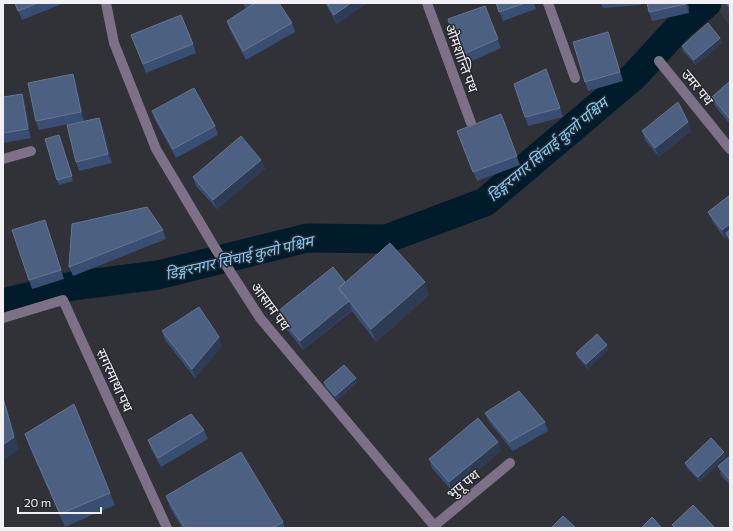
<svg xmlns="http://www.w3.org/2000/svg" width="733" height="531" font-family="Commissioner,'Noto Sans Devanagari',sans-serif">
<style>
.built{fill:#393a46}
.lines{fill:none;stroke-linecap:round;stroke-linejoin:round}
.canal{stroke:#001c2a;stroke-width:29}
.minor{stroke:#7c7186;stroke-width:10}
.wall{fill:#384e73}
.shaded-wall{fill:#2d3b55}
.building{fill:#4c6081;stroke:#657693}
.labels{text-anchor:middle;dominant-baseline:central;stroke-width:3;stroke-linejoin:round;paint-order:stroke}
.street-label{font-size:14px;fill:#f0f0f5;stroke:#27272e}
.water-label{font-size:15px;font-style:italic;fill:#7accfb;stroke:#27272e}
</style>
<rect width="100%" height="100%" fill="#313138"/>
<path class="built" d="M714,3H730V28Z"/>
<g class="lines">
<path class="canal" d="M3,303L72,286L158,275L307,238L386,239L485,202L634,76L681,25L707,3"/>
<path class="minor" d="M106,3L114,43L156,149L215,248L260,318L436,528
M427,3L471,123
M548,3L575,78
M659,61L730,149
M3,159L31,151
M3,318L63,300L167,528
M434,526L510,463"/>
</g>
<path class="wall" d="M15,3H64L22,20Z
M243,3H279L292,23L295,32L246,60L230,30L227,21L246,9Z
M325,3H367L337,24Z
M496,3H534L536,9L503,21Z
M601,3H641V5L603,8Z
M647,3H688L689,13L652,21L649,12Z
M725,3H730V12Z
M485,6L501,48L463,65L459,56Z
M608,32L623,81L588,91L585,82Z
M131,35L193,44L196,53L146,73Z
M720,38L722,43L696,65L683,51L682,46Z
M550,78L563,117L528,126L525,117Z
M730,81V124L715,106L712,97Z
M76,83L84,121L39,130L36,121Z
M22,94L25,103L31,138L3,143V97Z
M152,111L215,126L218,135L176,158L155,120Z
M501,114L520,165L477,181L461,140Z
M99,118L103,127L112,163L79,171L76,162Z
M642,131H691L659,157L645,140Z
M59,135L73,181L59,185L57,180Z
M261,160L265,169L217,209L196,186L193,177Z
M730,195V243L727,237L725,239L712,221L708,212Z
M45,220L64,279L32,289L29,280Z
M163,230L166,239L73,276L69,267Z
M345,282L429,295L376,342L352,311L303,350L280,321L277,312Z
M162,331L222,346L195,378L165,340Z
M607,345L608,350L588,369L578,358L576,353Z
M324,382L357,383L337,400L325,387Z
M485,413L545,422L548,431L513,451L489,422Z
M204,430L208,439L161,467L151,449L148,440Z
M25,434L110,493L115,505L65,527L29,446Z
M498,442L501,451L452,491L432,468L429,459Z
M726,456L700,482L687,468L685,463Z
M730,456V485L721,475L718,466Z
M166,496L283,522L285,528H182L170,508Z"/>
<path class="shaded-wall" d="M351,3H367L337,24L334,15Z
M686,3H688L689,13L686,4Z
M608,32L611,41L623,81L620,72Z
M720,38L722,43L696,65L694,60Z
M73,74L76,83L84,121L81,112Z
M22,94L25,103L31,138L28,129Z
M99,118L103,127L112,163L108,154Z
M688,122L691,131L659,157L655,148Z
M261,160L265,169L217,209L213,200Z
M730,224V235L726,233L727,237L725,239L722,230Z
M425,282L429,295L376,342L371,329Z
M349,301L352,310L303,350L300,341Z
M219,337L222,346L195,378L192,369Z
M607,345L608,350L588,369L586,364Z
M356,378L357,383L337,400L335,396Z
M3,395L19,449L3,461Z
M498,442L501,451L452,491L449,482Z
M724,452L726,456L700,482L698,477Z"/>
<path class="building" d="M15,3H38L18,11Z
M255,3H279L292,23L243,51L227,21Z
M327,3H351L334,15Z
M496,3H525L499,12Z
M647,3H686V4L649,12Z
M727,3H730V8Z
M485,6L498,39L459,56L448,19Z
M181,15L193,44L143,64L131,35Z
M708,23L720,38L694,60L682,46Z
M608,32L620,72L585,82L573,42Z
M546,69L560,108L525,117L514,84Z
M73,74L81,112L36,121L28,83Z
M730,81V119L712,97Z
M194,88L215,126L173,149L152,111Z
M22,94L28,129L3,133V97Z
M678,102L688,122L655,148L642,131Z
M501,114L517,156L473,172L457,131Z
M99,118L108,154L76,162L67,125Z
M59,135L72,176L57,180L45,139Z
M241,136L261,160L213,200L193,177Z
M730,195V224L722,230L708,212Z
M147,207L163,230L69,267L72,224Z
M45,220L61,270L29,280L12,230Z
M730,230V239L726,233Z
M390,243L425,282L371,329L339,288Z
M333,267L345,282L339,288L340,291L349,301L300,341L277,312Z
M199,307L219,337L192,369L162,331Z
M597,334L607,345L586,364L576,353Z
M344,365L356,378L335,396L324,382Z
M519,391L545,422L509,442L485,413Z
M3,398L14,437L3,445Z
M74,404L110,493L60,514L25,434Z
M191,414L204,430L158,458L148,440Z
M478,418L498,442L449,482L429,459Z
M711,438L724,452L698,477L685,463Z
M241,452L283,522L272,528H185L166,496Z
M730,456V480L718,466Z
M693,505L715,528H675L672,525Z
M563,516L576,528H551Z
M652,517L662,528H641Z"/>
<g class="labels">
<g class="street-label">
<text transform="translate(462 58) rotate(70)">ओमशान्ति पथ</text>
<text transform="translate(698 87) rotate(51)">उमर पथ</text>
<text transform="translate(271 306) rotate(54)">आसाम पथ</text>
<text transform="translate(115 380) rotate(65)">सगरमाथा पथ</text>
<text transform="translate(463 484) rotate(-39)">भुपू पथ</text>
</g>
<g class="water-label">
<text transform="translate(547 149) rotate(-40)">डिङ्गरनगर सिंचाई कुलो पश्चिम</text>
<text transform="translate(239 257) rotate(-13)">डिङ्गरनगर सिंचाई कुलो पश्चिम</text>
</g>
</g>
<rect width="733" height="531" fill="none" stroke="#f0f0f5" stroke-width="8"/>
<path d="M18 507v6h83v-6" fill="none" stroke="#f0f0f5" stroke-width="2"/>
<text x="24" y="507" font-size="12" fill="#f0f0f5" stroke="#27272e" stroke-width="3" paint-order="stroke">20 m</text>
</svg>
